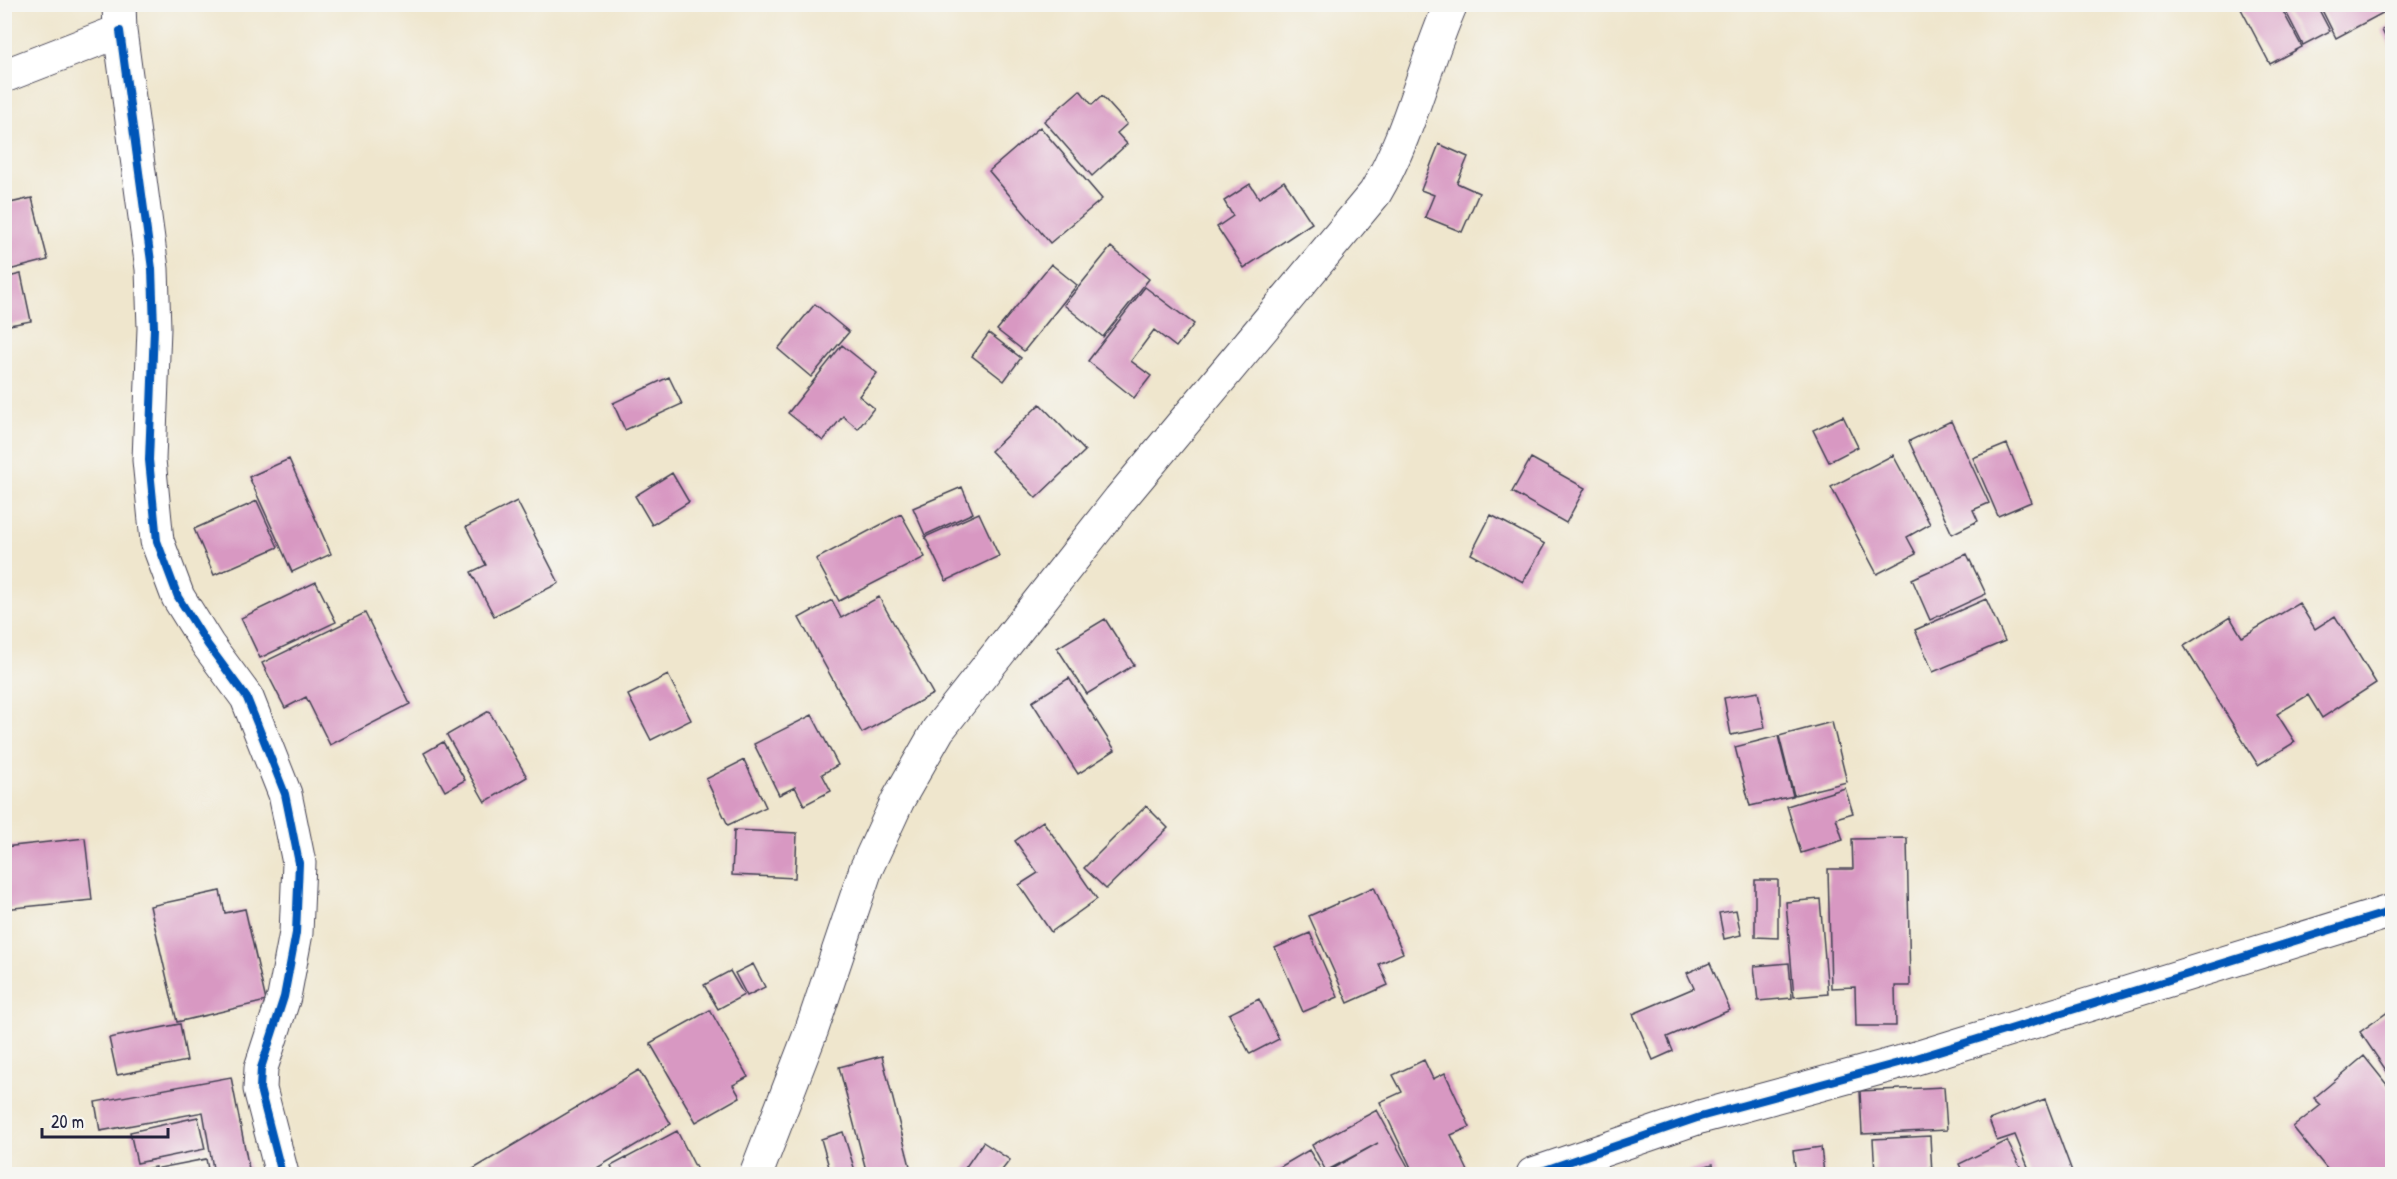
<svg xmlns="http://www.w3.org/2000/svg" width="2397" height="1179" font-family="'Patrick Hand',sans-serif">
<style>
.building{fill:#d898c2}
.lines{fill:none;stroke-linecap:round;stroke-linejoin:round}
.minor-casing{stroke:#413f51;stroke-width:35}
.major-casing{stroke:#413f51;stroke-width:35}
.minor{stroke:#fff;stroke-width:33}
.major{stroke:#fff;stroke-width:33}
.cycleway-casing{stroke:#f6f6f2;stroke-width:11}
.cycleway{stroke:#0057b8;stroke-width:8}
</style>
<rect width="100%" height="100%" fill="#f6f6f2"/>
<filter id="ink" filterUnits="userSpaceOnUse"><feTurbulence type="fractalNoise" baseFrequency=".0167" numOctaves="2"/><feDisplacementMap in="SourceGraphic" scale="12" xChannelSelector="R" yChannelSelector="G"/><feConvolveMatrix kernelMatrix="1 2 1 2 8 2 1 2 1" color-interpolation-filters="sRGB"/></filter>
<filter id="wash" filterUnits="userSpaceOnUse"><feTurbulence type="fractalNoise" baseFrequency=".008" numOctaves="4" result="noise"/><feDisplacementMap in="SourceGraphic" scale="24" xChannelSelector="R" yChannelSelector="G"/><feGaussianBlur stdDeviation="1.35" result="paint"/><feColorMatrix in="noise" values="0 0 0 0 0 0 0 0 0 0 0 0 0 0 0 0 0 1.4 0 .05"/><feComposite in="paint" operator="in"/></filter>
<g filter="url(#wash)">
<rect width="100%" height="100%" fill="#efe6cd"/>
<g id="blocks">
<path class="building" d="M2244,4H2279L2302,47L2270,64L2240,7Z
M2282,4H2316L2330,31L2303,45Z
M2319,4H2392V8L2336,38Z
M2392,24V51L2382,30Z
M1080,90L1092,105L1102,96L1127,124L1117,133L1127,144L1092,176L1044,121Z
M1040,127L1102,199L1050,243L989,171Z
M1439,144L1468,157L1457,183L1479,193L1462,232L1425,217L1434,195L1421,190Z
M1284,181L1312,223L1244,268L1217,227L1233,216L1224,201L1250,184L1259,198Z
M5,186L10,203L32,198L48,260L5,271Z
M1111,247L1149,279L1103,337L1064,305Z
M1051,264L1077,285L1024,351L997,330Z
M21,274L31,321L4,326V278Z
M1145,287L1194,324L1176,347L1154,330L1131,361L1151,376L1134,398L1088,361Z
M815,304L849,332L811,377L778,349Z
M989,333L1021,358L1004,381L972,356Z
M842,345L877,373L859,396L874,408L858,429L843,416L823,441L788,413Z
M669,377L682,404L625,430L613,403Z
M1040,404L1085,451L1036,498L991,451Z
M1843,416L1858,447L1829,462L1813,430Z
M1951,421L1989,503L1973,510L1978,521L1952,534L1909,441Z
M2007,444L2031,502L1998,516L1973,458Z
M1893,455L1930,524L1907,537L1916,554L1877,574L1831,487Z
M1531,458L1585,488L1566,523L1512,492Z
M289,459L331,554L292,572L249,477Z
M672,473L689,502L652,525L635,496Z
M962,487L973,513L925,535L913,508Z
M257,501L278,547L214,575L194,529Z
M517,501L559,583L494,616L471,572L486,565L466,527Z
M979,513L999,556L946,581L925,537Z
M901,514L925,557L839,601L816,559Z
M1491,515L1545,544L1523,582L1471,554Z
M1967,554L1986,594L1930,620L1912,579Z
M316,582L336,622L260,658L241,618Z
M879,597L933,694L862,733L799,618L832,600L841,618Z
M1986,599L2005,641L1933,672L1915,630Z
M2299,603L2315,629L2335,616L2376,683L2322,718L2308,695L2277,714L2295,742L2258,765L2184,646L2230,617L2242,637Z
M365,613L410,704L330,745L306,697L285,708L262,663Z
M1105,619L1134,665L1087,694L1057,648Z
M668,675L691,720L651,740L628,695Z
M1069,678L1115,750L1078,774L1032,702Z
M1758,692L1765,728L1731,735L1724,698Z
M489,711L527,777L485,802L447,735Z
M812,715L838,765L822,774L831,791L804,805L795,787L779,795L754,744Z
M1832,722L1847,782L1794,795L1779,736Z
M1778,736L1793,796L1750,806L1735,747Z
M443,742L465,780L445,791L424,753Z
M744,760L766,807L728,825L706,779Z
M1845,788L1853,813L1836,818L1843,840L1801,853L1787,806Z
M1146,806L1168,828L1106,889L1084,868Z
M1043,821L1097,899L1051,932L1019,885L1038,873L1015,841Z
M734,830L797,833L795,878L732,875Z
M85,838L92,900L4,909V847Z
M1907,838L1910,986H1895L1896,1026H1856L1855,987L1831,988L1828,869H1853L1852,839Z
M1755,880H1778V938L1755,937Z
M1374,887L1403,953L1379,964L1388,985L1348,1003L1309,916Z
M220,891L225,913L245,909L266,1001L177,1022L150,906Z
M1820,899L1828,994L1794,997L1786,902Z
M1736,910L1741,935L1724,939L1719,913Z
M1310,933L1338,997L1303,1012L1275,948Z
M1710,963L1730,1010L1667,1037L1673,1051L1653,1060L1633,1014L1694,988L1687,973Z
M1789,963L1792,998L1758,1001L1754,966Z
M753,964L765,987L747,996L735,973Z
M730,971L744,995L718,1009L704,985Z
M1259,999L1279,1039L1250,1054L1229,1014Z
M2392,1009V1079L2360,1032Z
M710,1010L748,1077L733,1085L740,1097L696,1122L650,1043Z
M180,1024L187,1061L117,1075L109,1038Z
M882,1056L912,1174H867L839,1067Z
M2364,1056L2392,1091V1174H2331L2293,1127L2321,1105L2314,1098Z
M1424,1060L1433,1079L1445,1073L1470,1127L1451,1135L1468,1171L1461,1174H1414L1380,1102L1402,1092L1393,1075Z
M639,1070L671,1124L587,1174H465Z
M231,1077L250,1174H214L203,1112L100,1131L95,1102Z
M1944,1087L1947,1130L1862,1134L1860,1091Z
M2045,1099L2073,1174H2031L2015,1135L1997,1141L1989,1120Z
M1377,1110L1412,1174H1328L1326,1172L1378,1143L1326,1171L1312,1145Z
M198,1117L205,1149L137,1163L130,1132Z
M677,1131L699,1174H615L611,1166Z
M843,1132L856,1174H831L821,1139Z
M1930,1136L1932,1174H1875L1873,1139Z
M2007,1141L2024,1174H1964L1959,1164Z
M983,1142L1010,1160L999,1174H961Z
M1821,1147L1824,1174H1796L1793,1151Z
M1309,1150L1323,1173L1268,1174Z
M206,1159L209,1174H160L159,1168Z
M1713,1164L1716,1174H1679Z
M155,1167L156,1174H125V1173Z"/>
</g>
</g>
<g filter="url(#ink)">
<use href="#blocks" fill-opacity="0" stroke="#413f51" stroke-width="1.5"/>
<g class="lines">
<defs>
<path id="minor" d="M120,31L152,269L154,328L149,460L157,541L178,597L208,645L247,698L285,794L299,863L296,933L284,997L261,1068L260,1089L282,1174
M4,76L120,31L119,4
M1533,1174L1700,1117L1913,1059L2392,911"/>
<path id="major" d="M756,1174L812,1029L866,869L898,800L938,730L1120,499L1375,193C1410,134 1423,67 1451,4"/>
</defs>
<use href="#minor" class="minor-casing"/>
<use href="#major" class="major-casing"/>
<use href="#minor" class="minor"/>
<use href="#major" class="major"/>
<defs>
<path id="cycleway" d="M120,31L152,269L154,328L149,460L157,541L178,597L208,645L247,698L285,794L299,863L296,933L284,997L261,1068L260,1089L282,1174
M1533,1174L1700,1117L1913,1059L2392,911"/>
</defs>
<use href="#cycleway" class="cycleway-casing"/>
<use href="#cycleway" class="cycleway"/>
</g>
</g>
<rect width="2397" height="1179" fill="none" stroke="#f6f6f2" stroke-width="24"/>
<path d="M42 1128v9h126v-9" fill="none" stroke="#22223b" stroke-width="3"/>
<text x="51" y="1128" font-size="18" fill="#22223b" stroke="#f6f6f2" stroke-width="4.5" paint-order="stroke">20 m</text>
</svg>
